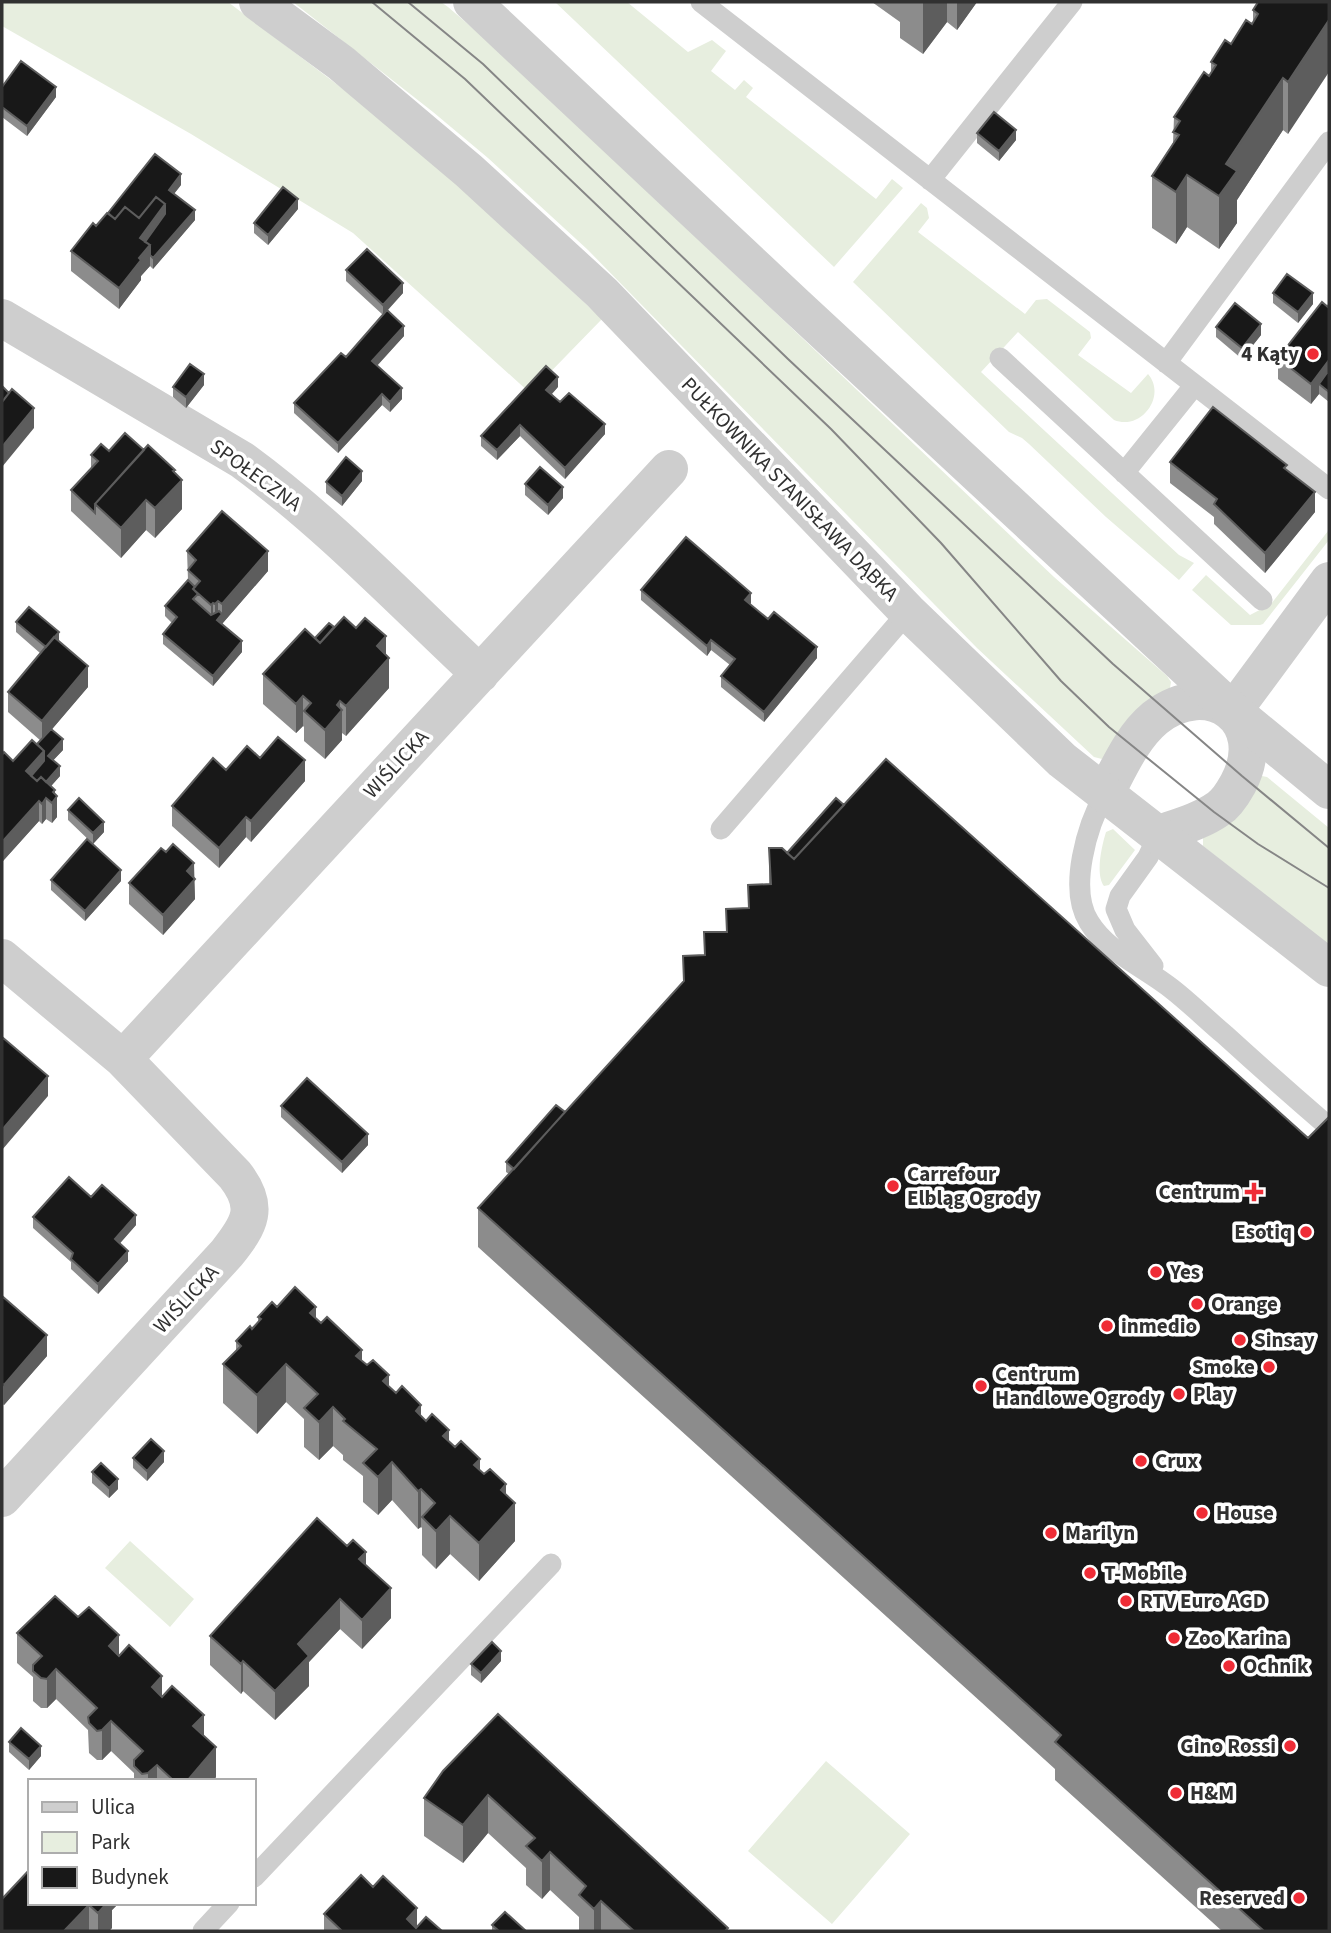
<svg xmlns="http://www.w3.org/2000/svg" width="1331" height="1933" font-family="'Source Sans 3',sans-serif">
<style>
.green{fill:#e7eedf}
.lines{fill:none;stroke-linecap:round;stroke-linejoin:round}
.service{stroke:#cecece;stroke-width:21}
.minor{stroke:#cecece;stroke-width:38}
.tertiary{stroke:#cecece;stroke-width:38}
.tram{stroke:#868686;stroke-width:2}
.wall{fill:#8c8c8c}
.shaded-wall{fill:#5d5d5d}
.building{fill:#181818;stroke:#5d5d5d;stroke-width:2}
.poi-dot{fill:#ef2c36;stroke:#fff;stroke-width:2.5}
.labels{text-anchor:middle;dominant-baseline:central;stroke-width:7;stroke-linejoin:round;paint-order:stroke}
.poi-label{font-size:21px;font-weight:bold;fill:#313131;stroke:#fff;text-anchor:start}
.street-label{font-size:21px;fill:#313131;stroke:#fff}
</style>
<rect width="100%" height="100%" fill="#fff"/>
<path class="green" d="M2,2H228L359,101L463,189L602,319L530,393L353,233L191,134L2,26Z
M293,2H441L448,7L504,55L1054,577L1167,676L1171,682L1170,688L1102,759L1094,757L977,648L588,250L488,158L433,112Z
M555,2H627L688,52L712,40L726,51L711,71L735,90L744,80L753,88L746,97L876,199L892,179L903,188L834,267Z
M921,203L927,208L929,218L918,232L1025,314L1036,300L1047,299L1090,332L1091,338L1078,355L1131,393L1148,374C1167,396 1141,431 1114,420L1018,332L981,372L1179,555L1194,563L1179,580L1106,517L1029,444L1022,438L1009,432L853,282Z
M1328,531L1329,540L1263,624L1260,625H1231L1192,590L1206,575L1250,615L1271,604Z
M1262,776L1267,777L1329,828V945L1203,846V838Z
M1113,829L1135,850L1109,885L1104,886C1095,874 1102,845 1106,832Z
M130,1541L194,1599L170,1627L105,1568Z
M826,1761L910,1834L832,1924L748,1851Z"/>
<g class="lines">
<path class="service" d="M701,2L1329,489
M930,180L1072,2
M1000,358L1262,600
M1166,363L1329,142
M1124,473L1194,386
M1105,794C1087,825 1068,889 1089,922C1107,952 1146,968 1172,989C1190,1003 1207,1020 1225,1035C1259,1066 1294,1097 1329,1127
M721,829L908,612
M1153,966L1125,930L1116,909L1120,896L1148,857L1159,834
M254,1877L551,1564
M203,1931L229,1903"/>
<path class="minor" d="M2,318L242,460C328,523 402,601 480,674
M1233,711L1329,581
M1105,794C1119,768 1132,737 1155,718C1209,675 1272,720 1238,784C1233,793 1226,804 1218,809C1201,821 1179,827 1159,834
M2,958L123,1059L235,1175C260,1207 250,1224 227,1253L2,1498
M123,1059L669,469"/>
<path class="tertiary" d="M258,2L341,63L469,171L602,293L908,612L1062,760L1329,968
M472,2L793,303L1233,711L1329,790"/>
<path class="tram" d="M372,2L465,79L831,429L941,543L1061,681L1109,727L1214,812L1258,844L1329,888
M408,2L483,64L788,359L1113,664L1242,776L1329,848"/>
</g>
<path class="wall" d="M872,2H977L957,30L947,22L923,54L900,38V22Z
M1329,2L1288,134L1283,130L1237,200V223L1219,249L1187,227L1176,244L1152,228V176L1173,143L1174,117L1209,76L1211,74V62L1252,24L1253,22V10Z
M2,87L56,97L27,136L2,117Z
M977,133L1016,140L999,161L977,143Z
M181,185L174,194L195,220L153,269L150,266L141,276V280L119,309L71,271V251L108,213Z
M298,209L268,245L254,233V223Z
M346,270L403,293L388,310L404,336L377,366L402,399L390,412L382,405L338,453L294,413V403L346,357L383,315L346,281Z
M1273,293L1313,304L1298,323L1273,303Z
M1329,303V402L1319,394L1311,404L1278,379V358Z
M1216,327L1261,335L1242,359L1216,337Z
M204,385L186,408L173,397V387Z
M558,387L552,394L560,402L605,434L565,479L520,436L497,460L481,446V436Z
M144,450L175,473L182,509L155,538L146,530L121,558L71,511V490L91,468V455L109,451Z
M1170,462L1287,470L1315,512L1265,573L1214,524V517L1170,483Z
M362,481L342,506L326,493V482Z
M525,484L563,498L548,515L525,495Z
M187,551L268,571L222,624L242,652L213,686L163,644V634L172,623L165,616V606L188,580Z
M641,590L751,603L750,604L768,619L817,658L764,722L721,687V676L730,665L711,650L707,656L641,600Z
M16,622L59,642L88,687L52,729L63,750L53,760L60,776L51,786L55,794L57,817L52,823L46,819L42,824L39,821L3,861L2,860V755L13,761L37,744L41,741L8,712V692L40,653L16,632Z
M334,627L386,655L389,688L346,736L342,733V740L325,759L304,741V727L303,726L296,733L263,704V674L315,638Z
M260,758L305,781L251,842L246,837L219,868L172,826V806L226,770Z
M68,810L104,832L93,844L68,820Z
M769,848L1329,1931H1222L1055,1780V1769L478,1247V1208L509,1174L506,1172V1162L565,1112L683,982V956L704,955V932H726V909L748,908V885L769,884Z
M194,878L195,899L163,935L129,904V883Z
M51,880L121,881L85,921L51,890Z
M281,1106L368,1145L342,1173L281,1117Z
M91,1197L136,1225L120,1243L128,1261L98,1294L71,1269V1262L33,1228V1217Z
M2,1296L47,1356L4,1405L2,1404Z
M277,1307L316,1318L506,1495L515,1541L479,1581L450,1554L436,1569L422,1555V1528L421,1527L418,1529L392,1500L378,1515L363,1502V1476L343,1460V1455L333,1446L319,1460L304,1447V1419L286,1402L257,1434L223,1403V1364L236,1351V1341L258,1322V1317Z
M133,1458L164,1462L147,1481L133,1468Z
M92,1472L118,1489L109,1498L92,1483Z
M366,1565L391,1618L362,1649L340,1629L309,1662V1686L275,1720L243,1691L241,1694L210,1665V1636Z
M17,1633L119,1655L204,1736L216,1777L213,1781H134V1773L111,1751L102,1760H97L89,1753L88,1730L56,1699L47,1708H41L33,1701V1677L17,1663Z
M501,1661L481,1683L471,1675V1664Z
M498,1714L728,1931H579V1917L550,1890L542,1899L526,1885V1868L488,1833L463,1863L424,1836V1798Z
M9,1742L41,1756L29,1770L9,1752Z
M30,1903H119L112,1910V1928L109,1931H2Z
M324,1914L417,1927L442,1931H324Z
M492,1925L526,1931H492Z"/>
<path class="shaded-wall" d="M923,2H947V22L923,54Z
M957,2H977L957,30Z
M1329,20V72L1288,134V82Z
M1283,78V130L1237,200V223L1219,249V196L1226,164Z
M56,87V97L27,136V126Z
M1016,130V140L999,161V151Z
M181,174V185L169,200V190Z
M1187,175V227L1176,244V192Z
M298,199V209L268,245V235Z
M165,204V225L150,246V266L141,276V280L119,309V288L140,238Z
M195,210V220L153,269V258Z
M403,283V293L383,315V305Z
M1313,293V304L1298,323V312Z
M1261,324V335L1242,359V348Z
M404,326V336L372,371V361Z
M1329,360V381L1319,384V394L1311,404V384Z
M204,374V385L186,408V397Z
M558,377V387L546,400V390Z
M402,388V399L390,412V402Z
M382,394V405L338,453V443Z
M34,408V428L2,467V447Z
M605,424V434L565,479V468Z
M520,425V436L497,460V450Z
M175,470V487L182,480V509L155,538V508L173,471Z
M362,471V481L342,506V496Z
M563,487V498L548,515V505Z
M1315,492V512L1265,573V553Z
M146,500V530L121,558V528Z
M268,551V571L222,624V604Z
M751,593V603L745,610V600Z
M218,601V618L222,614V624L215,625V604Z
M213,603V623L211,626V605Z
M59,632V642L46,648Z
M386,636V662L389,658V688L346,736V706L377,646Z
M711,640V650L707,656V646Z
M242,641V652L213,686V676Z
M817,647V658L764,722V712Z
M88,666V687L42,741V721Z
M303,696V726L296,733V704Z
M340,701V713L342,710V740L325,759V730L337,705Z
M63,739V750L48,766V756Z
M44,751V771L26,781V771Z
M305,760V781L251,842V821Z
M60,766V776L37,802V791Z
M55,790V799L57,796V817L52,823V803L53,792Z
M46,798V819L42,824V804Z
M39,801V821L3,861V841Z
M246,817V837L219,868V848Z
M104,822V832L93,844V833Z
M194,863L195,899L163,935V915L187,871Z
M121,870V881L85,921V911Z
M48,1076V1096L2,1150V1130Z
M368,1134V1145L342,1173V1162Z
M136,1215V1225L115,1249V1239Z
M128,1251V1261L98,1294V1284Z
M316,1307V1345L310,1313Z
M47,1335V1356L4,1405V1385Z
M362,1350V1388L356,1356Z
M286,1364V1402L257,1434V1395Z
M389,1375V1413L383,1381Z
M421,1405V1443L416,1411Z
M333,1407V1446L319,1460V1422Z
M449,1430V1468L443,1436Z
M164,1451V1462L147,1481V1471Z
M480,1459V1497L474,1465Z
M392,1462V1500L378,1515V1477Z
M118,1479V1489L109,1498V1488Z
M506,1484V1513L515,1503V1541L479,1581V1543L501,1490Z
M421,1489V1527L418,1529V1491Z
M450,1516V1554L436,1569V1531Z
M366,1552V1582L359,1559Z
M391,1588V1618L362,1649V1620Z
M340,1599V1629L309,1662V1686L275,1720V1691L298,1644Z
M119,1635V1665L109,1646Z
M501,1651V1661L481,1683V1673Z
M243,1661V1691L241,1694V1664Z
M56,1669V1699L47,1708V1679Z
M162,1676V1706L152,1687Z
M204,1715V1745L193,1726Z
M111,1721V1751L102,1760V1730Z
M41,1746V1756L29,1770V1759Z
M216,1747V1777L213,1781H187Z
M157,1765V1781H148V1773Z
M488,1795V1833L463,1863V1825Z
M550,1852V1890L542,1899V1861Z
M601,1901V1931H594V1909Z
M103,1903H119L112,1910V1928L109,1931H98V1913Z
M89,1905V1931H64Z
M417,1908V1931L407,1919Z"/>
<path class="building" d="M1258,2H1329V20L1288,82L1283,78L1226,164L1237,171L1219,196L1187,175L1176,192L1152,176L1179,135L1173,132L1180,121L1174,117L1204,72L1209,76L1216,65L1211,62L1225,40L1231,44L1246,20L1252,24L1258,14L1253,10Z
M21,61L56,87L27,126L2,107V87Z
M994,112L1016,130L999,151L977,133Z
M155,154L181,174L169,190L195,210L153,258L150,255V245L145,242L165,214V204L156,197L139,218L125,207L115,219L108,213Z
M283,187L298,199L268,235L254,223Z
M156,197L165,204L140,238L150,245L139,258L141,260L119,288L71,251L93,223L96,226L107,213L115,219L125,207L139,218Z
M367,249L403,283L383,305L346,270Z
M1287,274L1313,293L1298,312L1273,293Z
M1322,302L1329,308V360L1311,384L1278,358Z
M1235,303L1261,324L1242,348L1216,327Z
M387,310L404,326L372,361L402,388L390,402L382,394L338,443L294,403L341,353L346,357Z
M190,364L204,374L186,397L173,387Z
M546,366L558,377L546,390L560,402L569,393L605,424L565,468L520,425L497,450L481,436Z
M1329,370V392L1319,384Z
M2,386L9,393L2,402Z
M12,389L34,408L2,447V402Z
M1213,407L1287,465L1284,468L1315,492L1265,553L1214,504L1217,499L1170,462Z
M125,433L144,450L95,504V513L71,490L98,461L91,455L101,444L109,451Z
M148,445L175,470L173,471L182,480L155,508L146,500L121,528L95,504Z
M346,457L362,471L342,496L326,482Z
M540,467L563,487L548,505L525,484Z
M222,511L268,551L222,604L218,601L215,604L213,603L211,605L193,589L200,581L188,570L196,560L187,551Z
M686,537L751,593L745,600L768,619L774,612L817,647L764,712L721,676L735,659L711,640L707,646L641,590Z
M188,580L195,587L193,589L198,594L193,599L211,615L219,611L222,614L217,620L242,641L213,676L163,634L177,617L165,606Z
M29,607L59,632L46,647L16,622Z
M344,617L356,628L365,618L386,636L377,646L389,658L346,706L340,701L337,705L342,710L325,730L304,711L311,703L303,696L296,704L263,674L305,629L320,643Z
M329,623L334,627L320,643L315,638Z
M54,637L88,666L42,721L8,692Z
M51,729L63,739L48,756L60,766L46,782L41,777L37,781L31,776L44,761V751L37,744Z
M278,737L305,760L251,821L246,817L219,848L172,806L213,758L226,770L247,746L260,758Z
M32,740L44,751L26,771L37,781L41,777L55,790L53,792L57,796L52,803L46,798L42,804L39,801L3,841L2,839V755L4,752L13,761Z
M886,759L1308,1138L1329,1117V1931H1264L1055,1742L1061,1735L478,1208L684,981L683,956L705,955L704,932H727L726,909L749,908L748,885L771,884L769,848H782L794,859Z
M79,798L104,822L93,833L68,810Z
M836,798L844,805L794,859L787,853Z
M87,839L121,870L85,911L51,880Z
M173,844L194,863L187,871L195,879L163,915L129,883L161,848L166,852Z
M2,1037L48,1076L2,1130Z
M307,1078L368,1134L342,1162L281,1106Z
M556,1105L565,1112L514,1169L506,1162Z
M69,1177L91,1197L102,1185L136,1215L115,1239L128,1251L98,1284L71,1259L73,1253L33,1217Z
M295,1287L316,1307L310,1313L321,1323L327,1317L362,1350L356,1356L367,1365L373,1360L389,1375L383,1381L396,1393L402,1386L421,1405L416,1411L426,1421L432,1414L449,1430L443,1436L455,1447L461,1441L480,1459L474,1465L484,1474L490,1469L506,1484L501,1490L515,1503L479,1543L450,1516L436,1531L422,1517L435,1503L421,1489L418,1491L392,1462L378,1477L363,1463L377,1449L343,1421L345,1419L333,1407L319,1422L304,1408L318,1394L286,1364L257,1395L223,1364L241,1346L236,1341L250,1326L252,1329L261,1319L258,1317L272,1302L277,1307Z
M2,1296L47,1335L4,1385L2,1383Z
M151,1439L164,1451L147,1471L133,1458Z
M101,1463L118,1479L109,1488L92,1472Z
M317,1518L347,1546L353,1540L366,1552L359,1559L391,1588L362,1620L340,1599L298,1644L309,1656L275,1691L243,1661L241,1664L210,1636Z
M55,1596L78,1617L89,1607L119,1635L109,1646L119,1656L129,1645L162,1676L152,1687L162,1697L172,1686L204,1715L193,1726L216,1747L187,1781H174L157,1765L148,1773L142,1774L134,1766V1760L143,1751L111,1721L102,1730L97,1731L89,1723L88,1717L97,1708L56,1669L47,1679L41,1678L33,1671V1665L42,1656L17,1633Z
M492,1642L501,1651L481,1673L471,1664Z
M498,1714L728,1928L725,1931H634L601,1901L594,1909L579,1895L586,1886L550,1852L542,1861L526,1846L535,1838L488,1795L463,1825L424,1798L443,1771Z
M21,1728L41,1746L29,1759L9,1742Z
M30,1869V1903H107L98,1913L89,1905L64,1931H2V1899Z
M361,1875L373,1887L383,1876L417,1908L407,1919L416,1928L426,1917L442,1931H340L341,1930L324,1914Z
M505,1912L526,1931H499L492,1925Z"/>
<g class="poi-dot">
<circle cx="1313" cy="354" r="7"/>
<circle cx="893" cy="1186" r="7"/>
<path d="M1250.5 1181.5h7v7h7v7h-7v7h-7v-7h-7v-7h7z"/>
<circle cx="1306" cy="1232" r="7"/>
<circle cx="1156" cy="1272" r="7"/>
<circle cx="1197" cy="1304" r="7"/>
<circle cx="1107" cy="1326" r="7"/>
<circle cx="1240" cy="1340" r="7"/>
<circle cx="1269" cy="1367" r="7"/>
<circle cx="981" cy="1386" r="7"/>
<circle cx="1179" cy="1394" r="7"/>
<circle cx="1141" cy="1461" r="7"/>
<circle cx="1202" cy="1513" r="7"/>
<circle cx="1051" cy="1533" r="7"/>
<circle cx="1090" cy="1573" r="7"/>
<circle cx="1126" cy="1601" r="7"/>
<circle cx="1174" cy="1638" r="7"/>
<circle cx="1229" cy="1666" r="7"/>
<circle cx="1290" cy="1746" r="7"/>
<circle cx="1176" cy="1793" r="7"/>
<circle cx="1299" cy="1898" r="7"/>
</g>
<g class="labels">
<g class="poi-label">
<text x="1299" y="354" text-anchor="end">4 Kąty</text>
<text x="907" y="1174">Carrefour<tspan x="907" dy="24">Elbląg Ogrody</tspan></text>
<text x="1240" y="1192" text-anchor="end">Centrum</text>
<text x="1292" y="1232" text-anchor="end">Esotiq</text>
<text x="1170" y="1272">Yes</text>
<text x="1211" y="1304">Orange</text>
<text x="1121" y="1326">inmedio</text>
<text x="1254" y="1340">Sinsay</text>
<text x="1255" y="1367" text-anchor="end">Smoke</text>
<text x="995" y="1374">Centrum<tspan x="995" dy="24">Handlowe Ogrody</tspan></text>
<text x="1193" y="1394">Play</text>
<text x="1155" y="1461">Crux</text>
<text x="1216" y="1513">House</text>
<text x="1065" y="1533">Marilyn</text>
<text x="1104" y="1573">T-Mobile</text>
<text x="1140" y="1601">RTV Euro AGD</text>
<text x="1188" y="1638">Zoo Karina</text>
<text x="1243" y="1666">Ochnik</text>
<text x="1276" y="1746" text-anchor="end">Gino Rossi</text>
<text x="1190" y="1793">H&amp;M</text>
<text x="1285" y="1898" text-anchor="end">Reserved</text>
</g>
<g class="street-label">
<text transform="translate(256 475) rotate(36)">SPOŁECZNA</text>
<text transform="translate(790 489) rotate(46)">PUŁKOWNIKA STANISŁAWA DĄBKA</text>
<text transform="translate(396 764) rotate(-47)">WIŚLICKA</text>
<text transform="translate(186 1299) rotate(-47)">WIŚLICKA</text>
</g>
</g>
<rect width="1331" height="1933" fill="none" stroke="#313131" stroke-width="7"/>
<rect x="28" y="1779" width="228" height="126" fill="#ffffff" stroke="#adadad" stroke-width="2"/>
<rect x="42" y="1802" width="35" height="10" fill="#cecece" stroke="#adadad" stroke-width="2"/>
<text x="91" y="1814" font-size="21" fill="#313131">Ulica</text>
<rect x="42" y="1832" width="35" height="21" fill="#e7eedf" stroke="#adadad" stroke-width="2"/>
<text x="91" y="1849" font-size="21" fill="#313131">Park</text>
<rect x="42" y="1867" width="35" height="21" fill="#181818" stroke="#adadad" stroke-width="2"/>
<text x="91" y="1884" font-size="21" fill="#313131">Budynek</text>
</svg>
